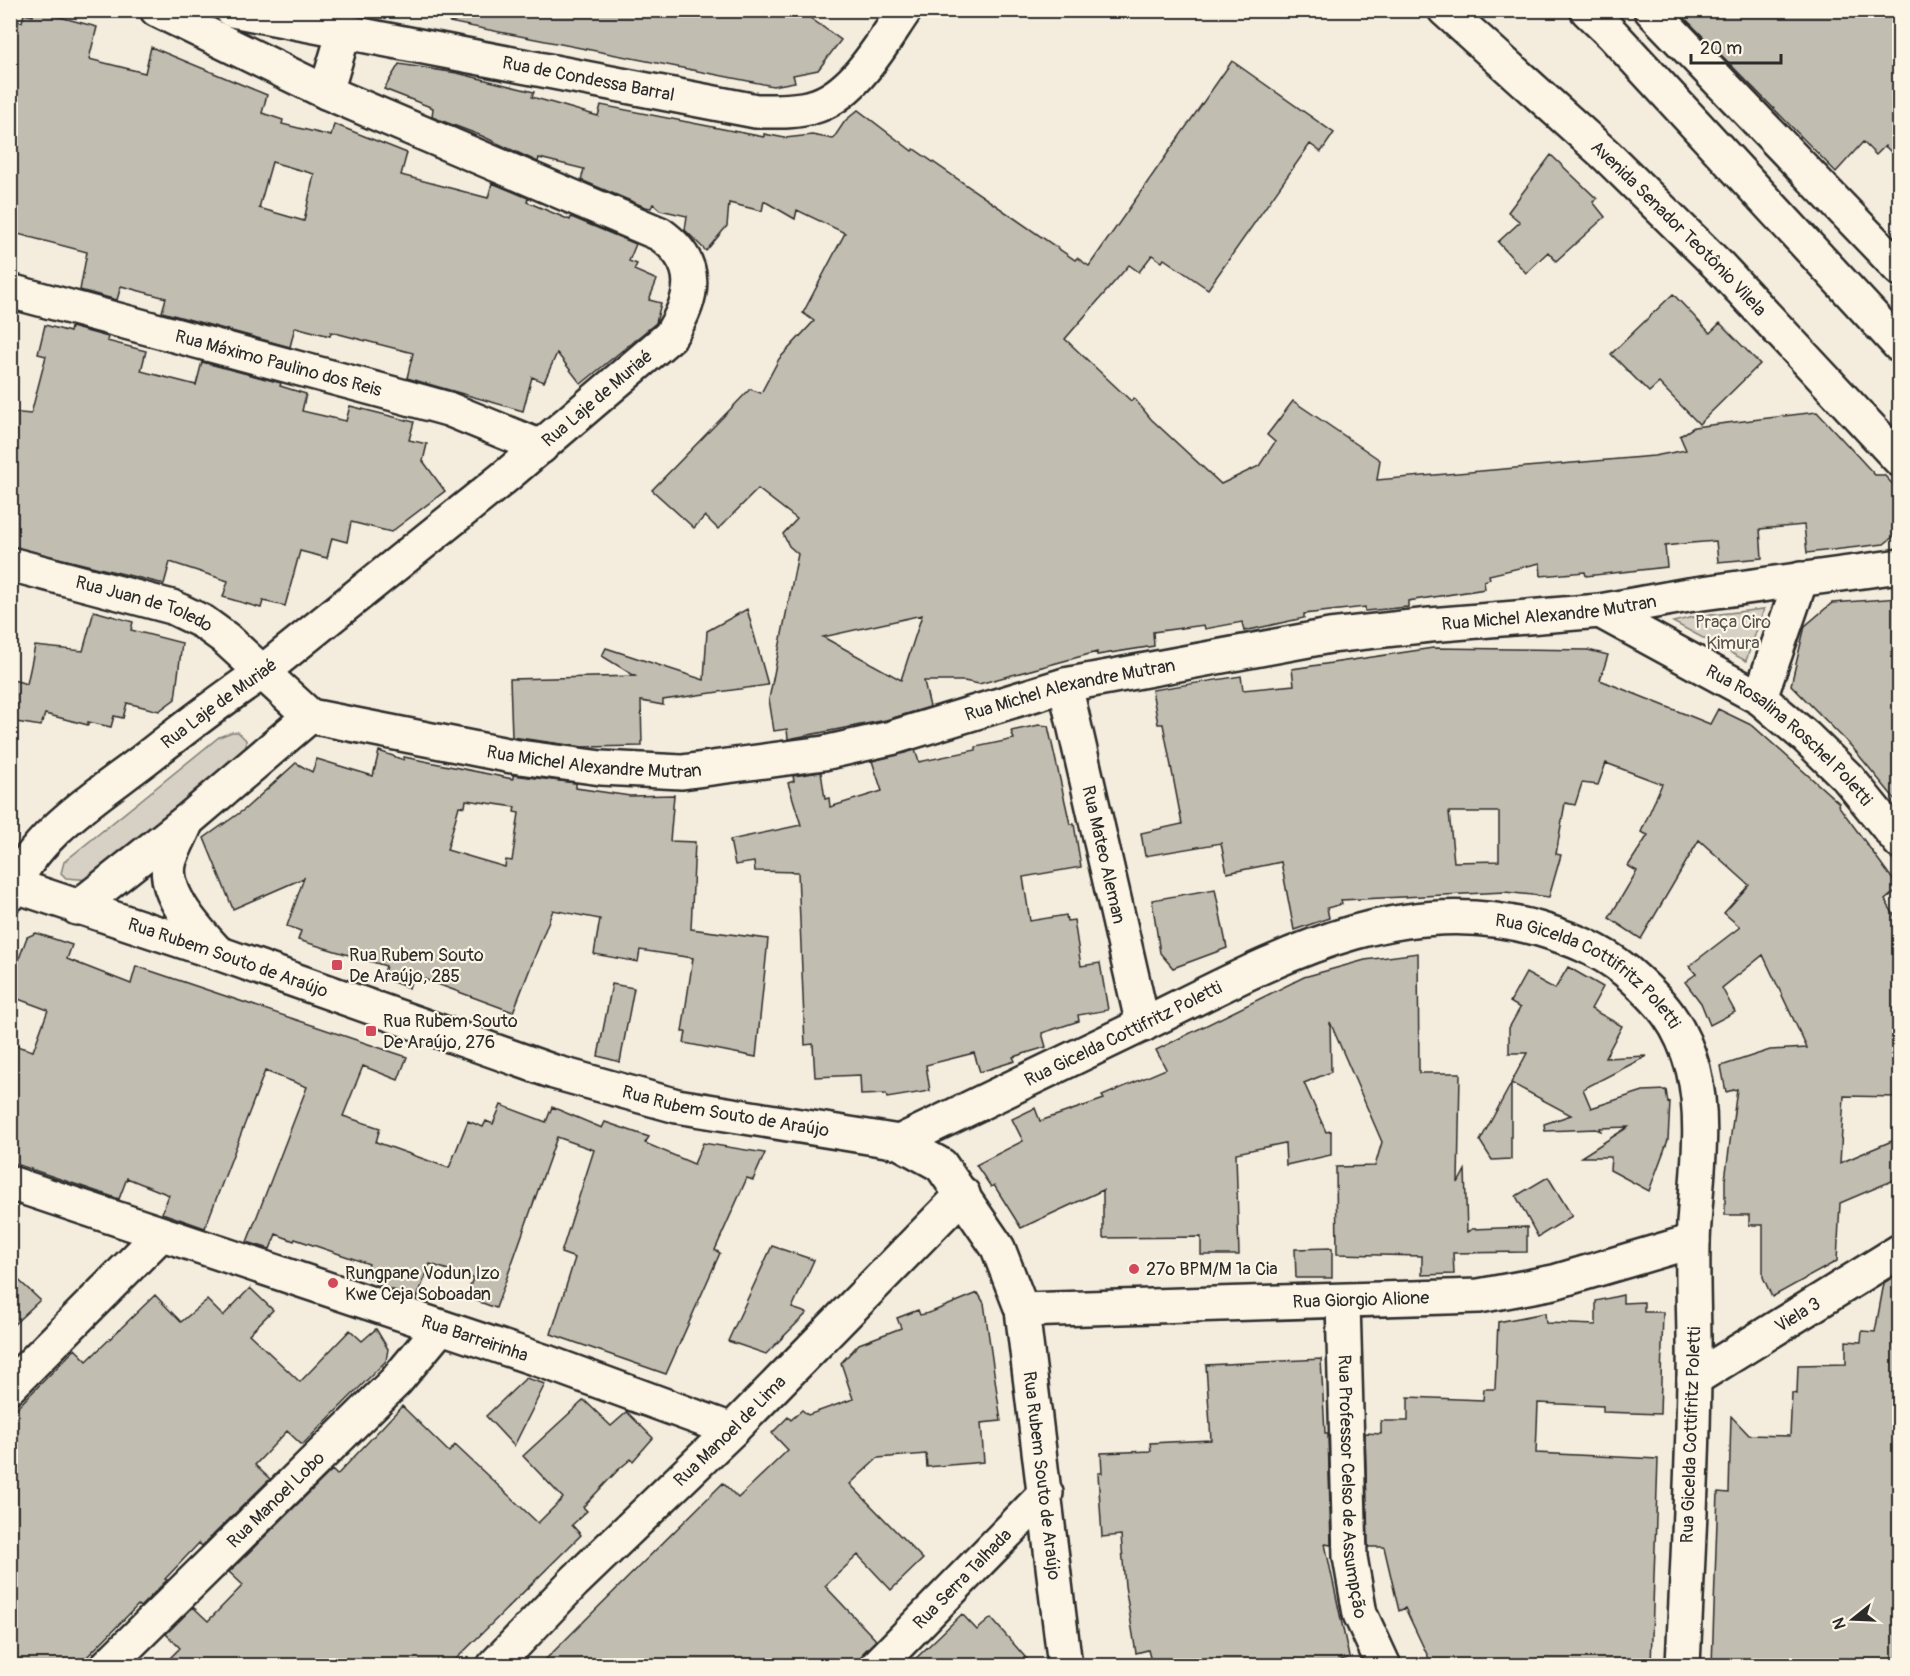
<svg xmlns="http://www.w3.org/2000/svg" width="1910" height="1676" font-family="Pangolin,sans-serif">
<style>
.green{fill:#d6d1c4;stroke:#807e78;stroke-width:1.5}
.building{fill:#c2bdb1;stroke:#2b2b2b;stroke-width:1.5;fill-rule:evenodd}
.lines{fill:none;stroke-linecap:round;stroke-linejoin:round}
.minor-casing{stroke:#2b2b2b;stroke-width:38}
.primary-casing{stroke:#2b2b2b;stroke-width:38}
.minor{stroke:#fcf5e5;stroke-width:33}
.primary{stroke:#fcf5e5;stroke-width:33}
.poi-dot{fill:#d1495b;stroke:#fcf5e5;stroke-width:2}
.labels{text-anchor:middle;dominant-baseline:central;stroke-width:4.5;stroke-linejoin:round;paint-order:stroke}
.street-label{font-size:18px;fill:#2b2b2b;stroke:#fcf5e5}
.park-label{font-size:18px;fill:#565451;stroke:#fcf5e5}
.poi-label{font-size:18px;fill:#2b2b2b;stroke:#fcf5e5;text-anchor:start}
</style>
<rect width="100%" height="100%" fill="#f4edde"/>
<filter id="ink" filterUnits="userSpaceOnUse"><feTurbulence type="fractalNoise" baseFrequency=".0167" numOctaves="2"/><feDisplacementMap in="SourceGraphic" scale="12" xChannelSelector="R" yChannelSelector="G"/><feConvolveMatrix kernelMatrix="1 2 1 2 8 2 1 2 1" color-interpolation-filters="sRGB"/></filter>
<g filter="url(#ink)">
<path class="green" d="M1764,609L1746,661L1673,622L1693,617Z
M232,732H238L246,740V750L92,880L66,878L61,873L64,862L219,737Z"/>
<path class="building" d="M34,10L97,27L89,59L145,73L151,47L267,95L262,113L283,120L282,124L331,136L334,124L407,153L401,175L488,198L492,183L528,198L527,202L570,220L571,217L636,244L629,261L637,264L634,270L657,280L649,300L661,303L656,323L581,384L557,353L544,382L532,377L523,411L407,378L413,353L331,332L330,336L295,327L290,347L162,312L166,298L121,286L117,300L80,290L87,252L10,232V20L22,22L24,14L33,16ZM272,162L314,174L304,221L259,208Z
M450,10H799L841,40L818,70L793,75L795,82L773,86L449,22Z
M1677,10H1899V160L1885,146L1876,155L1863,142L1836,172Z
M1232,61L1334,133L1321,152L1310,144L1208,289L1164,259L1162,262L1152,255L1139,272L1129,265L1065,339L1131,401L1134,398L1151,419L1221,484L1259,466L1275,442L1267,435L1293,401L1380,460L1377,480L1654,456L1686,450L1680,436L1694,427L1817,412L1875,475H1884L1899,491V532L1884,544L1807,553L1804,525L1760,529L1762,558L1718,562L1716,541L1691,543L1665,546L1667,567L1586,576L1585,572L1541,576L1540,563L1489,575L1490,579L1484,581L1485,589L1408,601V607L1365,611V607L1304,614V618L1244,631L1242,622L1205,629L1204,625L1153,632L1154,646L1097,655V652L979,684L964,681H924L930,707L886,720L788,739L787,729L774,731L769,699L798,554L789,546L783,534L797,519L758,489L718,529L705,516L694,528L652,490L750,389L761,393L779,359L814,321L803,313L845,233L797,210L795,219L764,201L762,211L729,203L727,226L706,251L685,230L687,216L660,210L653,204L651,208L645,207L581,180L584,169L539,158L538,162L482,136L432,117L433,108L384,89L399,64L457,73L534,92L532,97L598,116L601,105L764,137V134L785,138L812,135L833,139L845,121L858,110L912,151L914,149L1075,260L1077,258L1089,266ZM922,615L901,680L823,637Z
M1551,155L1597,199L1593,202L1605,217L1556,261L1548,252L1526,273L1498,242L1520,222L1508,212Z
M1673,294L1710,333L1720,323L1760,364L1699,424L1659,383L1649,392L1611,354Z
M45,325L70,332L71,327L108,337L107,341L146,351L141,371L196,385L202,362L281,383L280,386L306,394L302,411L346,421L350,406L414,422L409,440L427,444L423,461L445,491L391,532L351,522L347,542L332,538L327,558L300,551L285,606L263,601L261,608L223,597L228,581L170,562L164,584L10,546V412L31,414L46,356L38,354Z
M1899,598V804L1852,747L1791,685L1805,626L1832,603Z
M747,609L768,685L663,700V705L641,701L642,746L583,747L512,737L510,679L635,676L602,656L606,648L704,680L707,631Z
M94,611L133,622L131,630L182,643L175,699L159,711L127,703L123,718L114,716L111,727L88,722V725L45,714L41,726L10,721V679L27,684L35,646L83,651Z
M1433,648L1588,650L1608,655L1600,680L1710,724L1718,709L1753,726L1839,803L1838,805L1899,888L1885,900L1899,923V1097L1844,1096L1840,1163L1899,1138V1178L1840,1203L1837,1261L1772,1297L1763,1277V1225H1749V1215H1725V1180L1737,1089L1726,1092L1721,1066L1770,1050L1807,1048L1763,955L1722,988L1735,1012L1710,1025L1701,1003L1685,982L1696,974L1689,966L1740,927L1724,913L1749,885L1699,840L1641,939L1609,918L1637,871L1628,866L1648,835L1641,832L1662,784L1606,763L1598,785L1582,783L1575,805L1565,803L1556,854L1561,855L1549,897L1505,892L1341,900L1342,904L1327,908L1329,918L1294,930L1281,862L1227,873L1221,843L1145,856L1141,833L1182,824L1163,724H1158L1152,690L1241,676L1243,690L1294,685L1292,669ZM1449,812H1499V861L1454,862Z
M1039,725L1048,726L1070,824H1074L1081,867L1023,877L1030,921L1066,915L1067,921L1074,920L1081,966L1100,963L1108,1010L1078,1015L1079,1021L1042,1033L1046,1047L1013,1057L1015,1061L980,1072L974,1053L926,1065L930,1091L887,1098L886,1094L861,1095L860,1075L815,1077L813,1044L805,1045L798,872L755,871L754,862L735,865L730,840L801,825L788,783L794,781L793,776L821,772L825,799L829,798L830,807L882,791L872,761L915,750L919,762L976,750V747L1014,739L1011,731Z
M379,751L404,760V757L513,779V775L576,783V788L630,796L674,795L670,841L695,842L691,929L768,939L756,1057L684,1043L686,1032H682L693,958L640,950L638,962L594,954L600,919L553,910L513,1012L413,975L409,988L382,978L386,966L298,940L301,931L287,926L304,878L233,909L204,838L245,809L296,763L312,772L317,759L373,776ZM466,800L515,807L514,812L519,813L512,861L506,860L505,867L447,850L459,806L465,807Z
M1215,889L1227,948L1173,968L1160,953L1152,900Z
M36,933L72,945L67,959L131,984L136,966L407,1057L398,1080L363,1066L343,1116L380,1128L376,1142L449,1168L468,1121L483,1127L486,1121L493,1124L501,1105L546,1122L552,1107L602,1128L605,1122L649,1137L645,1143L694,1164L703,1143L765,1153L753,1180L747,1178L715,1250L720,1253L666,1374L551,1334L575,1258L561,1253L594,1150L557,1137L496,1308L466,1297L473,1278L430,1264L417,1298L375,1284L376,1280L365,1276L369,1264L295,1239L294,1241L276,1234L270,1249L247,1242L307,1087L265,1071L205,1228L162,1213L169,1195L127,1178L119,1199L10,1162V1044L33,1051L48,1010L10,996V983L27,937Z
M1418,953L1419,1073H1460L1458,1183L1465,1170L1467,1232L1472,1229L1527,1227V1252L1453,1253L1454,1274L1422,1275V1256L1337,1254L1336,1167L1375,1166L1382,1142L1330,1022L1331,1072L1304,1083L1326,1132L1331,1131V1155L1286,1165L1285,1143L1236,1153L1239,1255H1201V1237L1103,1238V1190L1021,1228L994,1185L991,1187L976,1165L1023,1141L1012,1119L1035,1108L1040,1121L1104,1099L1102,1096L1166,1069L1156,1050L1304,977L1365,960Z
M1568,967L1603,987L1591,1009L1622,1026L1605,1058L1647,1056L1583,1089L1591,1108L1643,1091L1666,1090L1668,1103L1670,1102L1668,1140L1649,1191L1610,1170L1611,1157H1581L1628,1127L1600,1128L1601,1131L1596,1129L1545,1131L1544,1124L1571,1115L1511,1083L1527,1053H1509V1028L1520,1008L1510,1002L1526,973L1555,989Z
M612,984L634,988L620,1062L598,1056Z
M1511,1084V1159L1492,1160L1480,1141Z
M1548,1177L1572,1216L1538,1237L1516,1196Z
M772,1246L814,1260L792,1308L807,1313L766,1354L728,1341Z
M1332,1248V1278H1296L1295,1249Z
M10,1272L40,1300L10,1328Z
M1899,1273V1665H1712L1718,1492L1729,1493L1731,1416L1749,1435L1790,1436L1792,1393L1797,1394L1798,1365L1846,1364V1341L1861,1342L1862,1331L1875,1332L1884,1283Z
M250,1288L273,1310L249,1334L300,1382L350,1330L362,1341L376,1329L388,1349L386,1361L302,1445L287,1431L255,1465L270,1479L202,1546L199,1543L165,1579L167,1580L140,1607L138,1605L79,1665H10V1415L75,1349L87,1361L155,1295L181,1322L207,1300L223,1316Z
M978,1293L984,1303L1001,1421L981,1423L984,1462L927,1467L926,1454L878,1458L850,1484L923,1559L891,1590L858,1555L825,1586L876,1640L863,1653L859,1665H540L723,1483L738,1498L788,1450L772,1433L788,1417L791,1420L802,1410L808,1415L853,1399L841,1363L859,1344L901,1328L897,1318L918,1310L920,1315L929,1313Z
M1623,1295V1303L1644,1302V1312H1663L1660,1414L1603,1412V1406L1538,1403L1536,1453L1658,1459L1651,1665H1432L1405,1608L1399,1611L1384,1547H1368L1365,1433L1381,1434V1421H1408V1397L1483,1400L1484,1389H1495L1498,1322L1545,1313L1546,1323L1596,1325V1301Z
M1321,1359L1325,1433H1328L1331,1545L1325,1544L1349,1657L1330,1665H1152L1148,1650L1136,1653L1125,1586L1121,1535L1102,1537L1098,1473H1102L1101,1453L1151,1451L1150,1443L1211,1440L1206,1365Z
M526,1378L545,1384L514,1446L486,1416Z
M584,1400L611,1426L627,1412L653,1438L633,1461L631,1459L618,1470L583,1507L587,1511L572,1525L581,1535L450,1665H303L297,1659L291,1665H163L180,1648L166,1634L193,1607L208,1621L243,1585L229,1572L332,1470L337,1475L402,1406L449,1452L455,1445L538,1523L563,1498L523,1456Z
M962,1614L977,1630L991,1618L1032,1665H909Z"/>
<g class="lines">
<defs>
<g id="minor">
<path id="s1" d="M232,10L756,111C775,111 794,112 812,107C854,96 882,43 905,10"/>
<path d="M1651,10L1900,269"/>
<path d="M326,92L344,32"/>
<path id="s2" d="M10,291L394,394L448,409L541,447"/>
<path id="s3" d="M10,564L172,607L203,622L225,638L310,716L512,756L601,768L682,772L824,753L891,738L1065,685L1330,636L1430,625L1600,611L1688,595L1900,566"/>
<path id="s4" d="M1600,611L1760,698L1806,737L1848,778L1900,842"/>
<path id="s5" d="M1065,685L1143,1025"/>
<path d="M1760,698L1801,579"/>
<path d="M187,821C182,834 174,847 170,860C160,892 198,931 217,952"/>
<path id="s6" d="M10,884L218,953L554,1072L677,1106L899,1142L941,1165L998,1248L1022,1310L1065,1666"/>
<path id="s7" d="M10,894C33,835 96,797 144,760C182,730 221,700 261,673L506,476L670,336C694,298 702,264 660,234L326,92L157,10"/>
<path d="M77,908L188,820L310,716"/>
<path id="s8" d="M899,1142C979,1104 1058,1065 1138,1027C1264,966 1393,887 1539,929C1572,939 1599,949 1626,971C1661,1001 1681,1024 1693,1069C1707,1126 1695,1184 1693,1242C1692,1288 1695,1333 1694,1378C1693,1474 1687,1570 1683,1666"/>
<path id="s9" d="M10,1183L549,1363L732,1430"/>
<path id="s10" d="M1343,1303L1350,1557L1360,1614L1384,1666"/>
<path id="s11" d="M1022,1310L1479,1296L1554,1282L1693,1241"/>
<path id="s12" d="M1694,1379L1900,1251"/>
<path d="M10,1386L161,1234"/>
<path id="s13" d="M107,1666L396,1381L440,1328"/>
<path id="s14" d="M494,1666L574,1582L732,1430L963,1194"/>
<path id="s15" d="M877,1666L1046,1493"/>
</g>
<g id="primary">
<path id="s16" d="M1445,10L1606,155L1719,266L1900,460"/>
<path d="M1587,10L1613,35L1900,346"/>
</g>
</defs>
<use href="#minor" class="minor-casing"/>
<use href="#primary" class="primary-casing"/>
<use href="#minor" class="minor"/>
<use href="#primary" class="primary"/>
</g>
</g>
<g class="poi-dot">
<rect x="331" y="959" width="12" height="12" rx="3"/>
<rect x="365" y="1025" width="12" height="12" rx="3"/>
<circle cx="1134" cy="1269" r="6"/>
<circle cx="333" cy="1283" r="6"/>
</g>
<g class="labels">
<g class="street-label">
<text stroke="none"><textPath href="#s1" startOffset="363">Rua de Condessa Barral</textPath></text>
<text stroke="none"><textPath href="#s16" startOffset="320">Avenida Senador Teotônio Vilela</textPath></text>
<text stroke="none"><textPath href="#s2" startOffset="278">Rua Máximo Paulino dos Reis</textPath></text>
<text stroke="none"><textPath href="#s7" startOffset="772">Rua Laje de Muriaé</textPath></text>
<text stroke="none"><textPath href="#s3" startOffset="140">Rua Juan de Toledo</textPath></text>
<text stroke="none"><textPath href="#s3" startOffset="1605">Rua Michel Alexandre Mutran</textPath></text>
<text stroke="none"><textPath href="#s3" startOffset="1119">Rua Michel Alexandre Mutran</textPath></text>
<text stroke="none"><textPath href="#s7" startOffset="286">Rua Laje de Muriaé</textPath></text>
<text stroke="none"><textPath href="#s4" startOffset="228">Rua Rosalina Roschel Poletti</textPath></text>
<text stroke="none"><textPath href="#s3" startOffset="633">Rua Michel Alexandre Mutran</textPath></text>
<text stroke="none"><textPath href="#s5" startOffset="174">Rua Mateo Aleman</textPath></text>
<text stroke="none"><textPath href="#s6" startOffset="230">Rua Rubem Souto de Araújo</textPath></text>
<text stroke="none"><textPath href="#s8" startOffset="753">Rua Gicelda Cottifritz Poletti</textPath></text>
<text stroke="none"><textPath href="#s8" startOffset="249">Rua Gicelda Cottifritz Poletti</textPath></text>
<text stroke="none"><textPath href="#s6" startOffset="752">Rua Rubem Souto de Araújo</textPath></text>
<text stroke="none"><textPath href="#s11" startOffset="339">Rua Giorgio Alione</textPath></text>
<text stroke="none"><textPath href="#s12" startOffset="122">Viela 3</textPath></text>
<text stroke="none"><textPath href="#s9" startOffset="490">Rua Barreirinha</textPath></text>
<text stroke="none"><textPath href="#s14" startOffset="333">Rua Manoel de Lima</textPath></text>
<text transform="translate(1691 1435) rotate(-88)">Rua Gicelda Cottifritz Poletti</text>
<text stroke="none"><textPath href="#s6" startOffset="1310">Rua Rubem Souto de Araújo</textPath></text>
<text stroke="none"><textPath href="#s10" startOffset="184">Rua Professor Celso de Assumpção</textPath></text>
<text stroke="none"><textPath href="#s13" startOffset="237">Rua Manoel Lobo</textPath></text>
<text stroke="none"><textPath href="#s15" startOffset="122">Rua Serra Talhada</textPath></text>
</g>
<g class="park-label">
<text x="1733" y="622">Praça Ciro<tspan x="1733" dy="21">Kimura</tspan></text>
</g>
<g class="poi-label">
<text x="349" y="955">Rua Rubem Souto<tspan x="349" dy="21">De Araújo, 285</tspan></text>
<text x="383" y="1021">Rua Rubem Souto<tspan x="383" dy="21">De Araújo, 276</tspan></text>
<text x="1146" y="1269">27º BPM/M 1ª Cia</text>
<text x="345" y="1273">Rungpane Vodun Izo<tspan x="345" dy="21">Kwe Ceja Soboadan</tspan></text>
</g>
</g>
<rect width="1910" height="1676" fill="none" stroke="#fcf5e5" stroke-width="36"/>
<rect x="18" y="18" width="1874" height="1640" fill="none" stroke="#2b2b2b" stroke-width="2" filter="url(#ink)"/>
<g transform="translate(1853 1619) rotate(252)" stroke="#fcf5e5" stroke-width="4.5" paint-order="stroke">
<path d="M0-4.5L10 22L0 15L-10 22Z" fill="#2b2b2b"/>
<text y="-9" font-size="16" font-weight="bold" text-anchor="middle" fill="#2b2b2b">N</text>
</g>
<path d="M1691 54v9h90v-9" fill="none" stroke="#2b2b2b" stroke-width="3"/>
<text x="1700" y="54" font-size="18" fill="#2b2b2b" stroke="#fcf5e5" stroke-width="4.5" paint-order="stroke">20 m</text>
</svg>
